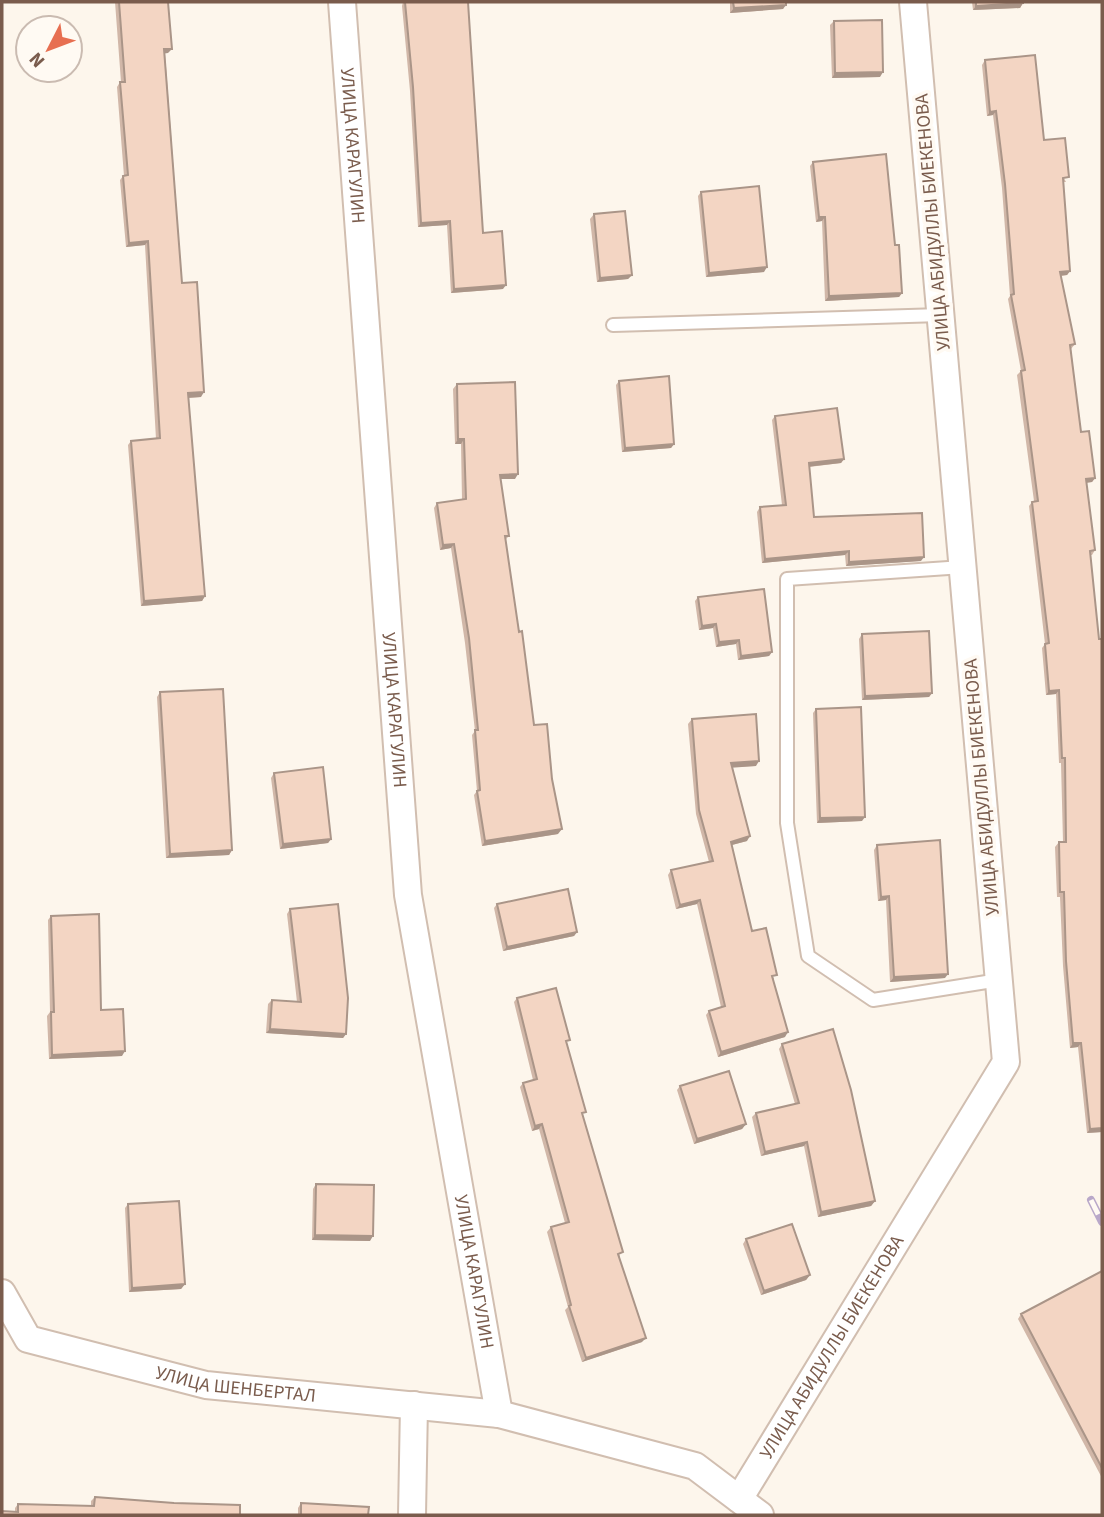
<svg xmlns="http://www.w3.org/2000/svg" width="1104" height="1517" font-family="'Source Sans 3',sans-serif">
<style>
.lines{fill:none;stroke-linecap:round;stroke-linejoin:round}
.lane-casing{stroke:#d1beb0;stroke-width:16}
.street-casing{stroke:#d1beb0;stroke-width:30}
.lane{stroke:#fff;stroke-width:12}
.street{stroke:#fff;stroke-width:26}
.rail-casing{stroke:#b9a8c9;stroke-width:8}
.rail{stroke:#fffaf3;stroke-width:5;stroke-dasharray:16;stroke-linecap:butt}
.wall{fill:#d1b7a8}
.shaded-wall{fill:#aa9588}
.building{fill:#f3d5c3;stroke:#aa9588;stroke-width:2}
.labels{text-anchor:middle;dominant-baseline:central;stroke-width:7;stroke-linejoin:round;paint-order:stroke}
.street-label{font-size:19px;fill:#7a5c4d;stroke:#fffaf3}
</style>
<rect width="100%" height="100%" fill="#fdf6ec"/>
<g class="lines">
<defs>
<path id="lane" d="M613,325L941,315
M963,567L787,579V823L808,956L873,1000L999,980"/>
<g id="street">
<path id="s1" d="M342,2L408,895L499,1414"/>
<path id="s2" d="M2,1293L28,1339L206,1385L499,1414L695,1466L760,1515"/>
<path id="s3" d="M739,1499L1006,1062L913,2"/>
<path d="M412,1515L414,1405"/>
</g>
</defs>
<use href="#lane" class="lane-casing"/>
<use href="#street" class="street-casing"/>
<use href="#lane" class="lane"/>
<use href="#street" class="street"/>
<defs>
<path id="rail" d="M1091,1200L1102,1222"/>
</defs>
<use href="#rail" class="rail-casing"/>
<use href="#rail" class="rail"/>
</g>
<path class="wall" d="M115,2H168V53H165L182,283L201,397L188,398L205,596L202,601L141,606L128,445L131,441L156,439L145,245L126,247L120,180L123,176H124L117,87L120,82H121Z
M403,2H468L483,233L503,289L451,293L447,225L418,227L410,91L402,6Z
M730,2H786L783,9L730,13Z
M972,2H1023V3L1020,8L973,10Z
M834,21L880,77L832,78L830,25Z
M985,60L1044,140L1066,182H1063L1070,271L1067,275L1061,276L1075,344L1071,349L1081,432L1095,478L1092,482L1086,483L1095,550L1092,555H1091L1102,1132L1087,1133L1078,1047L1070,1048L1063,966L1060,897H1057L1055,847L1059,842H1063L1061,763H1059L1056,694L1046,695L1042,648L1045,644L1029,506L1032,502L1034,501L1017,375L1021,371L1008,299L1010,296L1002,188L993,115L987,116L982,65Z
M813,162L895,245L902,293L899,297L825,301L822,221L816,222L810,166Z
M701,192L764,272L706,277L698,196Z
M594,214L632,275L628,279L597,282L590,219Z
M619,381L674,444L671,448L622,452L616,385Z
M457,384L515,479H500L509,536L505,540L534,725L558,834L482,846L474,795L477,791L472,735L475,731L465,643L451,548L440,550L434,508L437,503L462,500L461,444H455L453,389Z
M775,416L844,459L841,463L809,467L814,517L921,561L846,566L845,555L762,563L757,512L760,507L782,505L772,420Z
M698,597L772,652L769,656L738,660L736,644L716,647L713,628L699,630L695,601Z
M862,634L932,693L929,697L862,700L859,639Z
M160,692L232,850L229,855L166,858L157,697Z
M816,709L862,821L817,823L813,713Z
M692,719L756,766L732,767L747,841L732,845L752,931L774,979L773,980L785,1037L718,1057L706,1015L709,1011L721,1007L697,904L676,909L668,875L671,870L709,862L696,814L688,724Z
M274,773L331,839L328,843L280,849L271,778Z
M877,845L945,978L890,982L886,900L878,901L874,850Z
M497,904L577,932L574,936L503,951L494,908Z
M290,909L346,1034L343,1038L266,1033L268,1004L272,1000L297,1002L287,914Z
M51,916L101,1010L122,1056L49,1059L47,1016L50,1012L48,920Z
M517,998L567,1043L583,1116L620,1257H619L642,1342L582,1362L565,1310L568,1307L547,1232L551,1227L565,1223L539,1129L532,1131L520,1087L523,1083L533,1080L514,1002Z
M782,1044L875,1201L871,1206L818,1217L804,1146L761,1156L752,1117L756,1113L795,1104L779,1049Z
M680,1086L746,1124L742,1129L694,1144L677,1090Z
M316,1184L370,1241L312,1240L313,1189Z
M128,1204L185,1284L181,1289L129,1292L125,1208Z
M746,1239L810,1275L806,1280L761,1295L743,1244Z
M1102,1271V1478L1018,1319L1021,1314Z
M95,1497L240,1515L15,1511V1508L18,1504L91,1506V1501Z
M301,1503L368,1515H298V1508Z"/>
<path class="shaded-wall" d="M1023,3L1020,8L973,10L976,6Z
M786,5L783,9L730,13L734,8Z
M164,49H172L168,53L161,54Z
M883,72L880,77L832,78L835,73Z
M996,111L993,115L987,116L990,112Z
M819,217H825L822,221L816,222Z
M450,221L447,225L418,227L421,223Z
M148,241L145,245L126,247L129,243Z
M767,267L764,272L706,277L709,273Z
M1070,271L1067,275L1057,276L1060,272Z
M632,275L628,279L597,282L600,278Z
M506,285L503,289L451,293L454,289Z
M902,293L899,297L825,301L829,296Z
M204,392L201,397L185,398L188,393Z
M458,439H464L461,444H455Z
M674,444L671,448L622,452L625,448Z
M844,459L841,463L806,467L809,463Z
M518,474L515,479H497L500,475Z
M1095,478L1092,482L1083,483L1086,479Z
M454,544L451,548L440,550L443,545Z
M849,551L845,555L762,563L765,559Z
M924,557L921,561L846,566L849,562Z
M205,596L202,601L141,606L144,601Z
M716,624L713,628L699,630L702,626Z
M739,640L736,644L716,647L719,642Z
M772,652L769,656L738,660L741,656Z
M1059,690L1056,694L1046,695L1049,691Z
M932,693L929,697L862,700L865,696Z
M759,761L756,766L728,768L731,763Z
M865,817L862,821L817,823L820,818Z
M562,829L558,834L482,846L485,841Z
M750,836L747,841L728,846L731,842Z
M331,839L328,843L280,849L283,844Z
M232,850L229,855L166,858L170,854Z
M889,896L886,900L878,901L881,897Z
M700,900L697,904L676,909L680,905Z
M577,932L574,936L503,951L507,947Z
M948,974L945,978L890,982L894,977Z
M270,1029L346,1034L343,1038L266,1033Z
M788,1032L785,1037L718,1057L721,1052Z
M1073,1043H1081L1078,1047L1070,1048Z
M125,1051L122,1056L49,1059L52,1055Z
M542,1124L539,1129L532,1131L535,1126Z
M746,1124L742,1129L694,1144L697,1139Z
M1102,1128V1132L1087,1133L1090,1129Z
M807,1142L804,1146L761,1156L765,1152Z
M875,1201L871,1206L818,1217L821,1212Z
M315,1235L373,1236L370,1241L312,1240Z
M810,1275L806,1280L761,1295L764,1291Z
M185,1284L181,1289L129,1292L132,1288Z
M646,1338L642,1342L582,1362L586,1358Z"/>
<path class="building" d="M119,2H168L172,49H164L182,283L197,282L204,392L188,393L205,596L144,601L131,441L160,438L148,241L129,243L123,176L128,175L120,82H125Z
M405,2H468L483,233L502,231L506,285L454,289L450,221L421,223L413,87Z
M733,2H786V5L734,8Z
M976,2H1023V3L976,6Z
M882,20L883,72L835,73L834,21Z
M1035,55L1044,140L1065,138L1069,177L1063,178L1070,271L1060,272L1075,344L1070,345L1081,432L1089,431L1095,478L1086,479L1095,550L1090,551L1099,639H1102V1128L1090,1129L1081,1043H1073L1066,961L1064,892H1060L1059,842H1066L1065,758H1062L1059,690L1049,691L1045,644L1049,643L1032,502L1038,501L1021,371L1025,370L1011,295L1014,294L1005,184L996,111L990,112L985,60Z
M886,154L895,245H899L902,293L829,296L825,217H819L813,162Z
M759,186L767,267L709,273L701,192Z
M625,211L632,275L600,278L594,214Z
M669,376L674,444L625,448L619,381Z
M515,382L518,474L500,475L509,536H505L519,632L522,631L534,725L547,724L552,779L562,829L485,841L477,791L480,790L475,730H478L469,638L454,544L443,545L437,503L466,499L464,439H458L457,384Z
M837,408L844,459L809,463L814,517L922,513L924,557L849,562V551L765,559L760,507L786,505L775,416Z
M764,589L772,652L741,656L739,640L719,642L716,624L702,626L698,597Z
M929,631L932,693L865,696L862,634Z
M223,689L232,850L170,854L160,692Z
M861,707L865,817L820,818L816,709Z
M756,714L759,761L731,763L750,836L731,842L752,931L766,928L777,975L772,976L788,1032L721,1052L709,1011L725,1006L700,900L680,905L671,870L713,861L699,810L692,719Z
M323,767L331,839L283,844L274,773Z
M940,840L948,974L894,977L889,896L881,897L877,845Z
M568,889L577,932L507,947L497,904Z
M338,904L348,998L346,1034L270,1029L272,1000L301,1002L290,909Z
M99,914L101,1010L123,1009L125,1051L52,1055L51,1012H54L51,916Z
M556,988L570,1040L566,1041L586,1112L582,1113L623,1252L618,1254L646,1338L586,1358L569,1306L571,1305L551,1227L569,1222L542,1124L535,1126L523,1083L537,1079L517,998Z
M833,1029L851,1090L875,1201L821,1212L807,1142L765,1152L756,1113L799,1103L782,1044Z
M729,1071L746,1124L697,1139L680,1086Z
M316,1184L374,1185L373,1236L315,1235Z
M179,1201L185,1284L132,1288L128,1204Z
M792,1224L810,1275L764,1291L746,1239Z
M1102,1271V1468L1021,1314Z
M95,1497L174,1503L240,1505V1515H2V1511L18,1512V1504L94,1506Z
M301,1503L369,1507L368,1515H301Z"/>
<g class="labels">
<g class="street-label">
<text stroke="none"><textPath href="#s1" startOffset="144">УЛИЦА КАРАГУЛИН</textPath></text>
<text transform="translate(933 222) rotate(-95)">УЛИЦА АБИДУЛЛЫ БИЕКЕНОВА</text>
<text stroke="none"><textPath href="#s1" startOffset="710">УЛИЦА КАРАГУЛИН</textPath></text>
<text transform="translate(982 787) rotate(-95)">УЛИЦА АБИДУЛЛЫ БИЕКЕНОВА</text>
<text stroke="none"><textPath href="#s1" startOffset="1278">УЛИЦА КАРАГУЛИН</textPath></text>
<text stroke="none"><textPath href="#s3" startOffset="178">УЛИЦА АБИДУЛЛЫ БИЕКЕНОВА</textPath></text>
<text stroke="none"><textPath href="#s2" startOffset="266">УЛИЦА ШЕНБЕРТАЛ</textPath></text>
</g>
</g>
<rect width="1104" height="1517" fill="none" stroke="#7a5c4d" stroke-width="7"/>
<g transform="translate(49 49) rotate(228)"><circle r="33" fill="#fffaf3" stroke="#cabbb1" stroke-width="2"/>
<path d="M0-5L12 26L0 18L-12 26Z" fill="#e76f51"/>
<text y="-10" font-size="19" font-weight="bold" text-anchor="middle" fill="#7a5c4d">N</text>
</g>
</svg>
